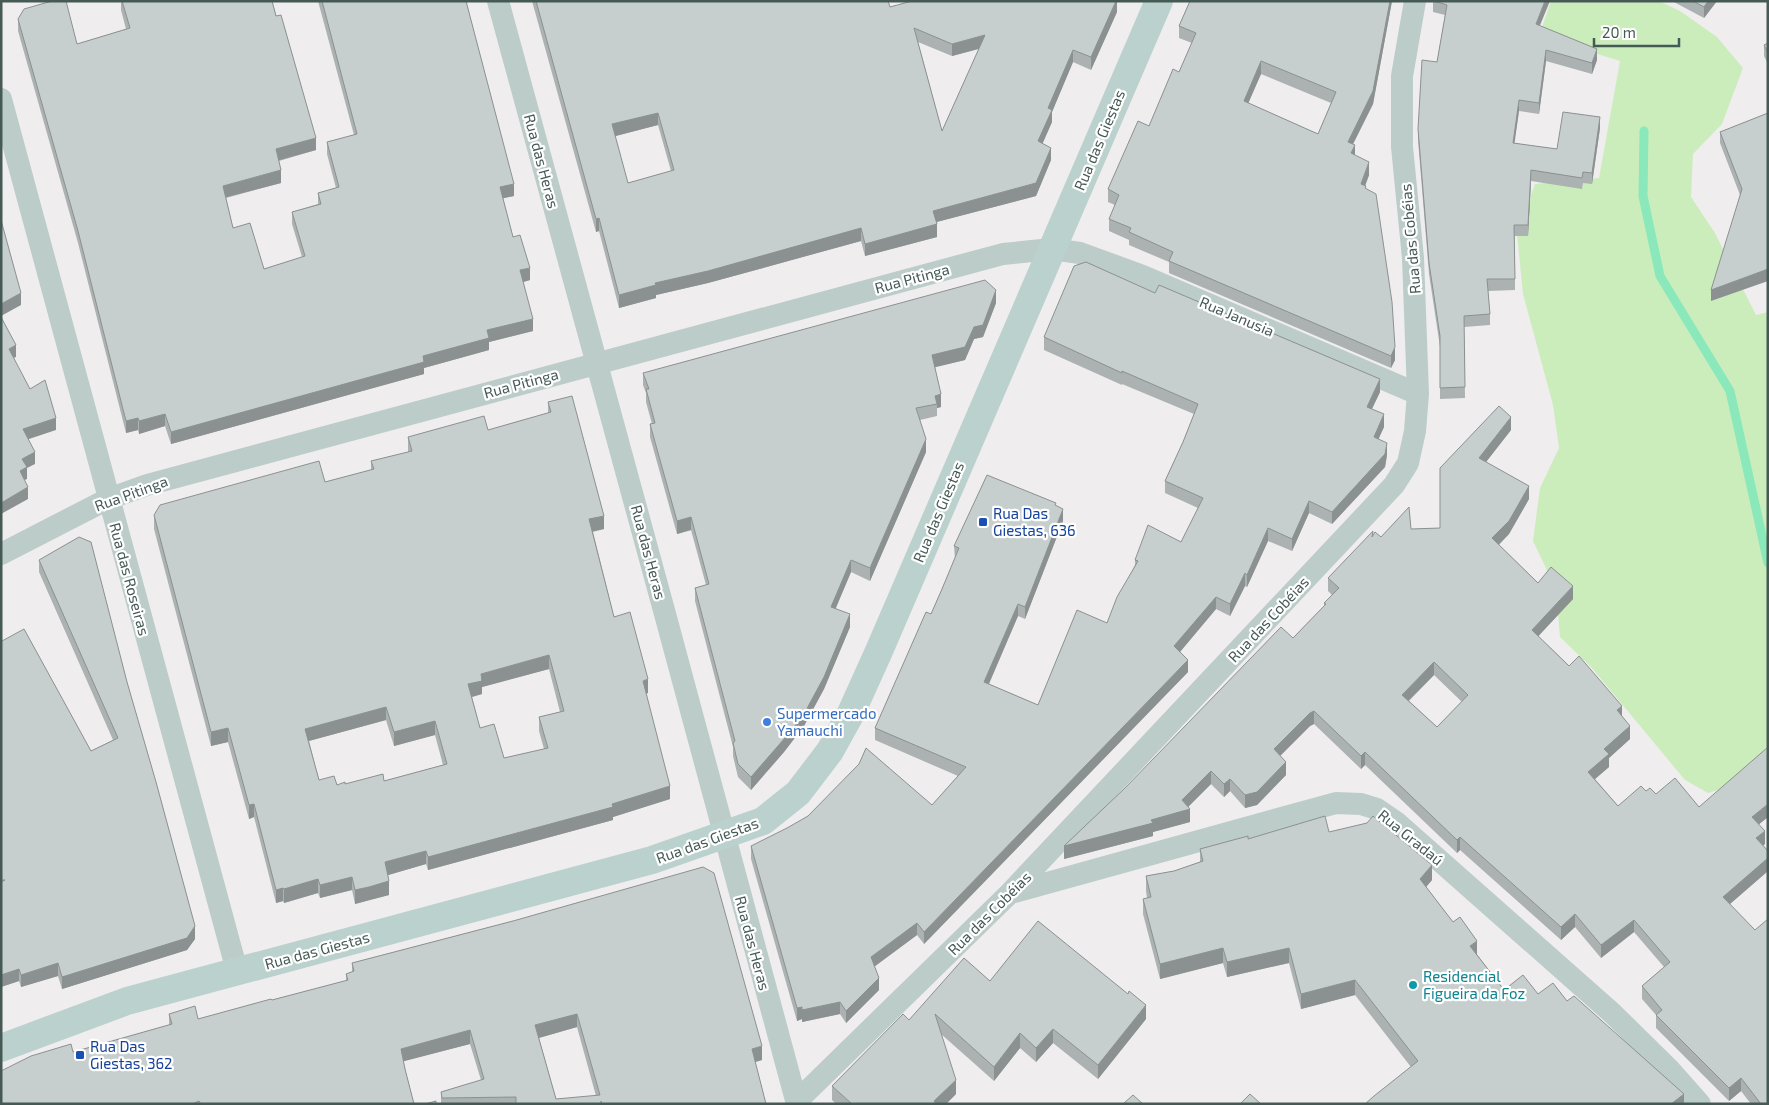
<svg xmlns="http://www.w3.org/2000/svg" width="1769" height="1105" font-family="'Exo 2',sans-serif">
<style>
.green{fill:#cbedbc}
.lines{fill:none;stroke-linecap:round;stroke-linejoin:round}
.stream{stroke:#8ae8bb;stroke-width:9}
.street{stroke:#bcccc8;stroke-width:22}
.secondary{stroke:#bbd1cd;stroke-width:28}
.wall{fill:#abb2b1;fill-rule:evenodd}
.shaded-wall{fill:#8b9190}
.building{fill:#c7cfce;stroke:#8b9190;fill-rule:evenodd}
.transit-dot{fill:#1a4fb4;stroke:#fff;stroke-width:2}
.shop-dot{fill:#3f7fe0;stroke:#fff;stroke-width:2}
.culture-dot{fill:#0f9aa8;stroke:#fff;stroke-width:2}
.labels{text-anchor:middle;dominant-baseline:central;stroke-width:4.5;stroke-linejoin:round;paint-order:stroke}
.street-label{font-size:15px;fill:#465a55;stroke:#fff}
.transit-label{font-size:15px;fill:#164399;stroke:#fff;text-anchor:start}
.shop-label{font-size:15px;fill:#366cbe;stroke:#fff;text-anchor:start}
.culture-label{font-size:15px;fill:#0d838f;stroke:#fff;text-anchor:start}
</style>
<rect width="100%" height="100%" fill="#f0edef"/>
<path class="green" d="M1551,1H1659L1680,11L1717,37L1743,68L1722,124L1693,154L1691,197L1715,233L1756,315L1768,312V747H1766L1743,783L1708,793L1685,780L1591,667L1560,637L1556,589L1533,541L1540,488L1559,448L1553,405L1523,294L1517,234L1535,184L1599,178L1620,61L1539,36Z"/>
<g class="lines">
<path class="stream" d="M1644,131L1643,196L1660,276L1730,391L1768,563"/>
<path class="street" d="M498,1L665,614L797,1104
M1,99L237,971
M1,554L108,499L147,485L1003,254L1052,249L1080,253L1143,276L1418,394
M1011,893L1336,803L1361,804L1377,809L1396,822L1612,1013L1669,1069L1700,1104
M796,1102L1010,893L1394,485L1408,463L1415,431L1418,394L1413,258L1402,147V76L1415,1"/>
<path class="secondary" d="M1,1048L127,1001L652,860L763,821L798,793L830,751L851,713L879,651L1159,1"/>
</g>
<path class="wall" d="M121,1H272L316,150L279,161L281,183L226,198L233,228L264,269L302,257L292,224V212L318,204V193L336,188L327,154V142L354,135L318,1H466L514,196L503,198L513,237L530,280L523,282L533,331L489,342V350L424,368V374L171,444L165,426L139,434L138,430L126,433L78,243L18,31V19L77,44L126,29L121,10Z
M532,1H888L890,7L1117,1V12L1091,70L1073,62L1052,112V122L1042,144L1051,160L1036,196L936,222L937,237L865,256L861,241L708,283L656,295V298L619,308L599,231L596,232ZM918,42L952,56L979,49L942,131ZM658,125L671,171L628,183L615,136Z
M1190,1H1392L1373,104L1353,144L1355,155L1369,175L1365,186L1395,360L1391,368L1169,273V262L1129,245V240L1109,231V219L1115,205L1108,202V189L1149,126L1179,72L1192,43L1179,38V26ZM1261,74L1331,103L1318,134L1248,103Z
M1433,1L1540,26L1597,60L1592,74L1546,61L1539,114L1519,111L1514,143L1557,149L1600,128L1592,184L1583,183L1582,189L1531,181L1528,236H1515V290L1488,291L1490,314V325L1464,327L1465,398L1440,399V347L1429,274L1418,140V129L1437,62L1445,15L1433,12Z
M1672,1H1717L1704,18Z
M1768,43V64L1764,56V45Z
M1768,113L1711,301L1740,195L1720,143V132Z
M1155,293L1380,392L1372,409L1384,427L1378,439L1387,455L1385,467L1332,524L1309,513L1292,551L1268,541L1247,587L1245,586L1230,616L1216,609L1180,652L1188,672L924,944L917,935L874,967L879,990L846,1023L840,1014L802,1022V1019L797,1021L751,859V846L932,805L958,776L875,740V728L931,614L942,589L955,559L954,546L1056,506L1063,521L1025,619L1018,616L989,684L1038,705L1107,623L1135,565V560L1181,542L1198,508L1165,493V481L1183,442L1194,414L1122,384V385L1044,350V337Z
M996,303L983,337L974,339L965,360L935,367L941,407L937,408V416L920,420L926,452L870,581L851,572L836,608L850,627L824,689L804,726L784,752L751,790L738,777L733,756V747L695,601V588L706,585L691,530L677,534L650,437V424H652L646,402V393L643,385V373Z
M548,402L604,529L593,532L614,617L648,693L646,694L670,799L613,817V820L428,870L426,864L388,875L389,895L369,900L355,904L352,890L320,898L318,893L284,903L283,901L276,903L254,817L249,819L228,742L211,746L154,529V515L325,482L371,470V461L408,452V437L488,430L548,413ZM549,669L560,712L539,717V731L544,749L504,758L480,728L472,697L482,694V687ZM386,720L394,746L435,735L443,765L384,781L337,785L319,780L309,741Z
M1511,430L1486,462L1529,499L1509,534L1499,545L1538,583L1573,599L1538,636L1622,716L1630,739L1609,758V767L1595,779L1618,806L1646,791L1699,807L1768,817L1759,824L1765,844L1763,845L1768,851V871L1730,904L1768,1104H1751L1741,1091L1729,1101L1656,1028V1015L1642,999V986L1664,967L1634,932L1601,958L1575,927L1561,940L1460,850L1457,853L1365,765L1361,769L1314,724L1310,726L1280,756L1286,775L1257,805L1245,808L1230,791L1224,797L1211,784L1188,807L1190,822L1153,832V836L1064,859L1293,638L1324,606V603L1332,595L1328,591V578L1373,536L1381,537L1411,529L1440,528V468ZM1434,675L1462,702L1437,727L1409,701Z
M39,560L127,682L195,939L187,950L62,989L58,976L21,987L19,981L1,987V640L91,751L113,740L39,572Z
M1329,832L1432,880L1426,887L1504,990L1538,994L1567,1001L1684,1104L1411,1067L1355,995L1301,1009L1289,963L1227,977L1223,963L1160,979L1143,914V899L1147,898L1146,891V876L1174,871L1200,862V849L1248,839Z
M513,921L762,1060L755,1062L766,1104H441V1092L481,1080L470,1044L403,1061L405,1069L414,1104H1L73,1052L169,1025V1014L198,1019L346,981V974L352,972V963ZM577,1027L596,1096L556,1099L539,1038Z
M990,981L1146,1019L1098,1079L1053,1043L1036,1062L1020,1048L994,1081L941,1034L956,1094L946,1104H836L832,1100V1086L909,1020Z"/>
<path class="shaded-wall" d="M1116,1H1117V12L1091,70V57Z
M1390,1H1392L1373,104L1348,154V142Z
M1545,1H1550L1536,35V24Z
M1708,1H1717L1704,18V7Z
M985,35V47L952,56V44Z
M1597,49V60L1592,74V63Z
M1073,50V62L1052,112V122L1038,154V141L1048,108Z
M1546,50V61L1539,114V103Z
M1261,61V74L1244,113V101Z
M1519,100V111L1513,154V143Z
M658,113V125L612,137V124Z
M1600,117V128L1592,184V173Z
M316,138V150L276,161V149Z
M1355,145V157L1351,153Z
M1051,148V160L1036,196L933,223V211Z
M1369,162V175L1361,197V184Z
M281,170V183L223,198V186Z
M1531,170V181L1528,236V225Z
M514,184V196L500,199V187Z
M599,218V231L596,232V219Z
M937,224V237L865,256V244Z
M861,228V241L708,283L656,295V298L619,308V295L655,283Z
M530,268V280L520,283V270Z
M1768,269V281L1711,301V290Z
M996,290V303L983,337L974,339L965,360L932,368V355L974,327Z
M21,293V305L1,316V304Z
M533,319V331L489,342V350L424,368V374L171,444V432L423,356L487,330Z
M16,345V357L9,360V349Z
M1395,347V360L1391,368V356Z
M1380,379V392L1367,419V407Z
M941,394V407L937,408V404L935,396Z
M165,414V426L139,434V421Z
M1384,414V427L1374,449V437Z
M1511,417V430L1479,471V458Z
M56,418V430L23,441V429Z
M138,418V430L126,433V421Z
M926,439V452L870,581V568Z
M1387,443V455L1385,467L1332,524V512Z
M35,452V464L27,468V479L20,482V471L22,459Z
M1529,486V499L1509,534L1492,551V538Z
M28,487V499L1,514V503Z
M1309,501V513L1292,551V539Z
M1063,509V521L1025,619V607Z
M604,516V529L589,532V519Z
M691,517V530L677,534V521Z
M1268,528V541L1247,587V575Z
M851,560V572L831,619V607Z
M1245,573V586L1230,616V604Z
M1573,586V599L1532,643V630Z
M1216,597V609L1174,659V646Z
M1018,604V616L984,695V682Z
M850,614V627L824,689L804,726L784,752L751,790V777Z
M549,655V669L482,687V694L468,698V684L481,674Z
M1188,660V672L924,944V932Z
M1434,662V675L1402,707V695Z
M648,679V693L643,694V681Z
M1622,706V718L1617,710Z
M386,707V720L305,742V729Z
M1314,711V724L1310,726L1274,762V749L1310,713Z
M435,721V735L394,746V732Z
M1630,726V739L1609,758V767L1588,785V772L1604,749Z
M228,728V742L211,746V732Z
M1365,752V765L1361,769V756Z
M1286,762V775L1257,805L1245,808V795Z
M1211,771V784L1184,811L1190,809V822L1153,832V836L1064,859V846L1151,820L1182,800Z
M1230,779V791L1224,797V784Z
M670,786V799L613,817V820L428,870V857L612,804Z
M254,804V817L249,819V805Z
M1768,804V817L1752,830V817Z
M1765,831V844L1756,851V838Z
M1460,837V850L1457,853V840Z
M426,851V864L385,876V862Z
M1768,858V871L1723,910V897Z
M1432,865V880L1420,894V879Z
M352,877V890L320,898V885Z
M318,879V893L284,903V889Z
M389,881V895L355,904V890Z
M283,888V901L276,903V890Z
M1575,914V927L1561,940V927Z
M1634,920V932L1601,958V945Z
M917,923V935L871,969V957Z
M195,926V939L187,950L62,989V977Z
M1477,941V956L1470,946Z
M1223,948V963L1160,979V964Z
M1289,948V963L1227,977V962Z
M58,963V976L21,987V975Z
M19,969V981L1,987V975Z
M879,978V990L846,1023V1011Z
M1355,980V995L1301,1009V994Z
M840,1002V1014L802,1022V1010Z
M1146,1005V1019L1098,1079V1065Z
M802,1007V1019L797,1021V1008Z
M577,1014V1027L535,1039V1025Z
M1053,1029V1043L1036,1062V1048Z
M470,1030V1044L401,1062V1049Z
M1020,1033V1048L994,1081V1067Z
M762,1046V1060L752,1063V1049Z
M1741,1078V1091L1729,1101V1088Z
M956,1080V1094L946,1104H934V1101Z
M1684,1094V1104H1671Z"/>
<path class="building" d="M52,1H66L77,44L130,28L122,1H272L276,16L281,15L316,138L276,149L281,170L223,186L233,228L250,223L264,269L305,256L292,212L321,204L318,193L339,187L327,142L357,134L322,1H466L514,184L500,187L513,237L520,235L530,268L520,270L533,319L487,330L489,338L423,356L424,362L171,432L165,414L139,421L138,418L126,421L78,231L18,19L24,9Z
M536,1H888L890,7L912,1H1116L1091,57L1073,50L1048,108L1052,110L1038,141L1051,148L1036,183L933,211L937,224L865,244L861,228L708,271L655,283L656,285L619,295L599,218L596,219ZM914,28L952,44L985,35L942,131ZM658,113L674,170L628,183L612,124Z
M1190,1H1390L1373,91L1348,142L1355,145L1351,153L1369,162L1361,184L1366,186L1365,188L1376,194L1392,302L1395,347L1391,356L1169,261L1173,252L1129,232L1131,228L1109,219L1119,195L1108,189L1138,121L1149,126L1173,69L1179,72L1196,33L1179,26ZM1261,61L1336,92L1318,134L1244,101Z
M1434,1H1545L1536,24L1597,49L1592,63L1546,50L1539,103L1519,100L1513,143L1557,149L1563,112L1600,117L1592,173L1583,172L1582,178L1531,170L1528,225H1514L1515,279H1487L1490,314L1464,316L1465,387L1440,388V336L1429,263L1418,129L1422,60L1437,62L1447,5Z
M1693,1H1708L1704,7Z
M1768,43V53L1764,45Z
M1768,113V269L1711,290L1742,189L1720,132Z
M1,220L21,293L1,304Z
M1086,262L1155,293L1159,285L1380,379L1367,407L1384,414L1374,437L1387,443L1385,454L1332,512L1309,501L1292,539L1268,528L1247,575L1245,573L1230,604L1216,597L1174,646L1188,660L924,932L917,923L871,957L879,978L846,1011L840,1002L802,1010V1007L797,1008L751,846L787,828L808,816L859,764L866,748L932,805L966,767L875,728L926,612L931,614L942,589L959,548L954,546L987,475L1056,503L1055,505L1063,509L1025,607L1018,604L984,682L1038,705L1077,610L1107,623L1117,597L1138,561L1135,560L1148,525L1181,542L1203,498L1165,481L1183,442L1198,404L1122,371V373L1044,337L1074,266Z
M985,280L996,290L983,325L974,327L965,347L932,355L941,394L935,396L937,404L916,408L926,439L870,568L851,560L831,607L850,614L824,677L804,714L784,739L751,777L738,764L733,743L735,741L695,588L709,584L691,517L677,521L650,424L655,423L646,389H649L643,373Z
M1,317L16,345L9,349L30,389L45,380L56,418L23,429L35,452L22,459L27,467L20,471L28,487L1,503Z
M572,396L604,516L589,519L614,617L630,612L648,679L643,681L670,786L612,804L613,807L428,857L426,851L385,862L389,881L369,887L355,890L352,877L320,885L318,879L284,889L283,888L276,890L254,804L249,805L228,728L211,732L154,515L160,505L319,461L325,482L374,469L371,461L412,451L408,437L484,416L488,430L551,412L548,402ZM549,655L564,711L539,717L548,748L504,758L494,724L480,728L468,684L482,681L481,674ZM386,707L394,732L435,721L447,764L384,781L383,774L345,784V782L337,785L334,776L319,780L305,729Z
M1499,406L1511,417L1479,458L1529,486L1509,521L1492,538L1538,583L1551,567L1573,586L1532,630L1569,666L1579,656L1622,706L1617,710L1630,726L1604,749L1609,754L1588,772L1618,806L1641,786L1646,791L1650,788L1656,794L1675,778L1699,807L1768,747V804L1752,817L1765,831L1756,838L1768,851V858L1723,897L1755,930L1768,919V1104H1761L1741,1078L1729,1088L1656,1015L1662,1010L1642,986L1670,962L1634,920L1601,945L1575,914L1561,927L1460,837L1457,840L1365,752L1361,756L1314,711L1310,713L1274,749L1286,762L1257,792L1245,795L1230,779L1224,784L1211,771L1182,800L1190,809L1151,820L1153,823L1064,846L1124,789L1281,627L1293,638L1326,604L1324,603L1339,588L1328,578L1373,531L1372,537L1375,532L1381,537L1409,507L1411,529L1440,528V468ZM1434,662L1468,695L1437,727L1402,695Z
M79,537L91,542L127,682L156,782L195,926L187,938L62,977L58,963L21,975L19,969L1,975V882L5,880H1V640L2,641L24,629L91,751L118,738L39,560Z
M1325,816L1329,832L1367,823L1373,816L1432,865L1420,879L1453,922L1460,917L1477,941L1470,946L1504,990L1523,975L1538,994L1553,983L1567,1001L1574,996L1684,1094L1671,1104H1365L1374,1096L1418,1061L1355,980L1301,994L1289,948L1227,962L1223,948L1160,964L1143,899L1151,897L1146,876L1174,871L1203,861L1200,849L1248,836V839Z
M703,867L714,873L762,1046L752,1049L766,1104H602L601,1101V1104H516V1097L442,1098L441,1092L484,1079L470,1030L401,1049L405,1069L414,1104H201L199,1101L192,1104H1V1071L31,1056L71,1044L73,1052L172,1024L169,1014L195,1006L198,1019L271,999L272,1000L348,980L346,974L354,971L352,963L513,921ZM577,1014L600,1095L556,1099L535,1025Z
M1038,921L1128,994L1129,991L1146,1005L1098,1065L1053,1029L1036,1048L1020,1033L994,1067L935,1014L956,1080L934,1101L936,1104H852L832,1086L903,1014L909,1020L964,958L990,981Z
M1250,1094L1261,1104H1240Z
M1133,1095L1143,1104H1123Z
M436,1101V1104H425Z"/>
<g class="transit-dot">
<rect x="978" y="517" width="10" height="10" rx="2.5"/>
<rect x="75" y="1050" width="10" height="10" rx="2.5"/>
</g>
<circle class="shop-dot" cx="767" cy="722" r="5"/>
<circle class="culture-dot" cx="1413" cy="985" r="5"/>
<g class="labels">
<g class="street-label">
<text transform="translate(1099 140) rotate(-67)">Rua das Giestas</text>
<text transform="translate(542 161) rotate(75)">Rua das Heras</text>
<text transform="translate(1410 239) rotate(-95)">Rua das Cobéias</text>
<text transform="translate(912 278) rotate(-15)">Rua Pitinga</text>
<text transform="translate(1237 316) rotate(23)">Rua Janusia</text>
<text transform="translate(521 383) rotate(-15)">Rua Pitinga</text>
<text transform="translate(131 493) rotate(-20)">Rua Pitinga</text>
<text transform="translate(938 512) rotate(-67)">Rua das Giestas</text>
<text transform="translate(649 552) rotate(75)">Rua das Heras</text>
<text transform="translate(130 579) rotate(75)">Rua das Roseiras</text>
<text transform="translate(1268 619) rotate(-47)">Rua das Cobéias</text>
<text transform="translate(1411 837) rotate(39)">Rua Gradaú</text>
<text transform="translate(707 840) rotate(-20)">Rua das Giestas</text>
<text transform="translate(989 913) rotate(-45)">Rua das Cobéias</text>
<text transform="translate(753 943) rotate(75)">Rua das Heras</text>
<text transform="translate(317 950) rotate(-15)">Rua das Giestas</text>
</g>
<g class="transit-label">
<text x="993" y="513">Rua Das<tspan x="993" dy="17">Giestas, 636</tspan></text>
<text x="90" y="1046">Rua Das<tspan x="90" dy="17">Giestas, 362</tspan></text>
</g>
<g class="shop-label">
<text x="777" y="713">Supermercado<tspan x="777" dy="17">Yamauchi</tspan></text>
</g>
<g class="culture-label">
<text x="1423" y="976">Residencial<tspan x="1423" dy="17">Figueira da Foz</tspan></text>
</g>
</g>
<rect width="1769" height="1105" fill="none" stroke="#465a55" stroke-width="5"/>
<path d="M1594 38v8h85v-8" fill="none" stroke="#465a55" stroke-width="2.5"/>
<text x="1602" y="38" font-size="15" fill="#465a55" stroke="#ffffff" stroke-width="4" paint-order="stroke">20 m</text>
</svg>
